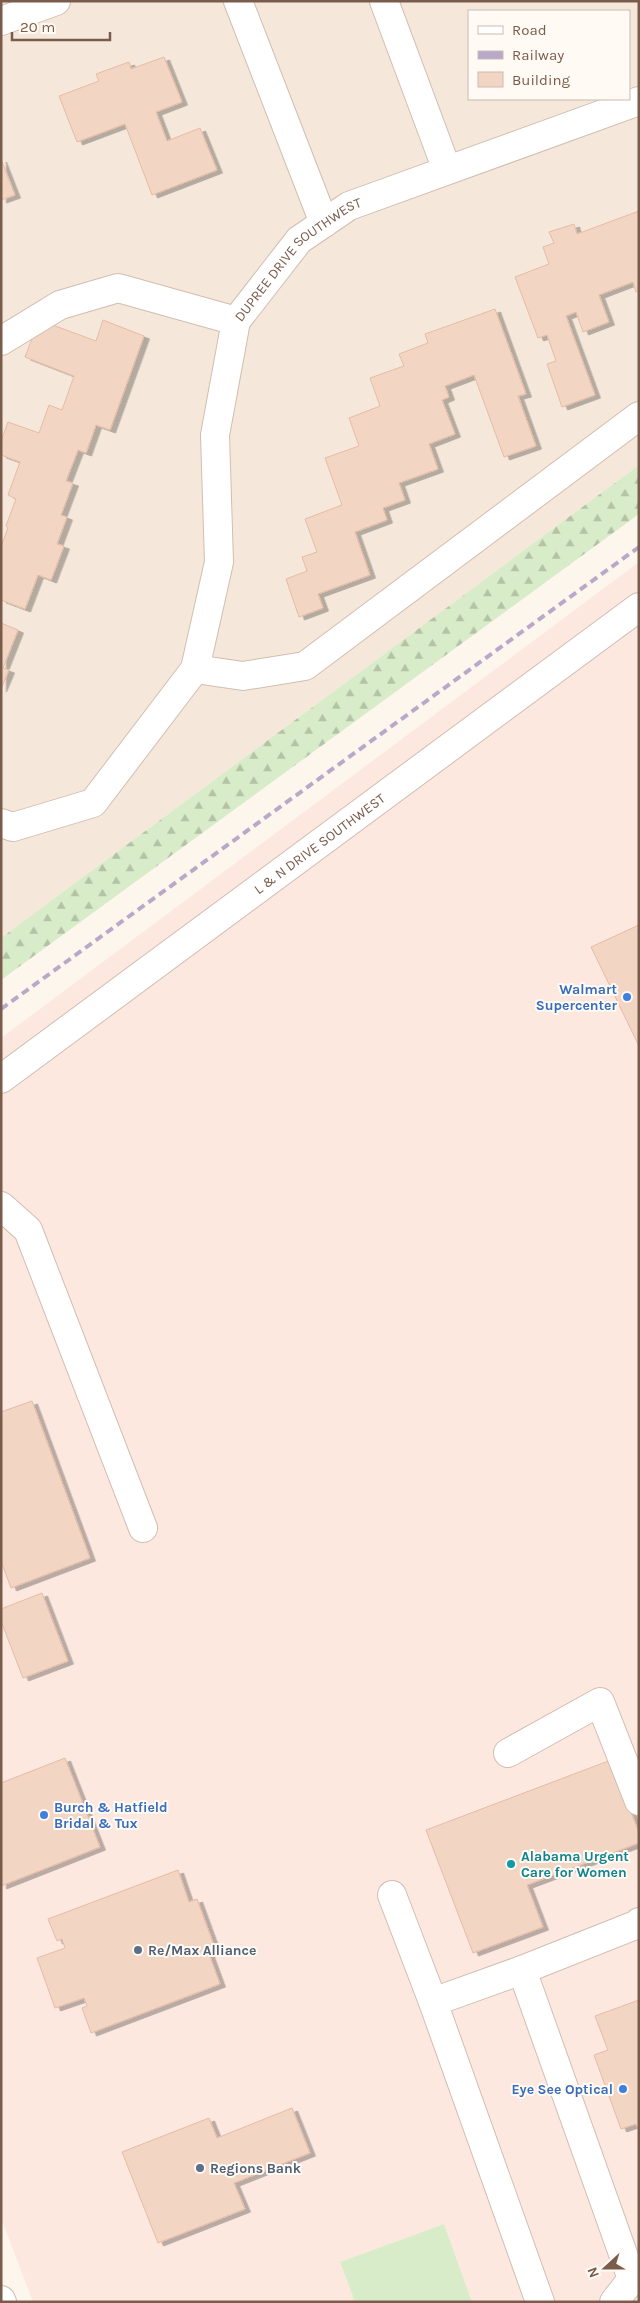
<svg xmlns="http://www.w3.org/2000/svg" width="640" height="2303" font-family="Karla,sans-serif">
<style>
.residential{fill:#f5e8da;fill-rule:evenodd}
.commercial{fill:#fde8e0}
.grass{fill:#d8ecc9}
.forest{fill:url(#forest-firs)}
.building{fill:#f3d5c3;stroke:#e6bba3;filter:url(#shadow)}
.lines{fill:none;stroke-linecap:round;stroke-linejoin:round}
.minor-casing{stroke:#d1beb0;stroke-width:30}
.minor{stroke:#fff;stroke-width:28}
.rail{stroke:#b9a8c9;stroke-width:4;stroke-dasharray:8 5;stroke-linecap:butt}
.shop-dot{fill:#3f7fe0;stroke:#fffaf3;stroke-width:2}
.culture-dot{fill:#0f9aa8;stroke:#fffaf3;stroke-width:2}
.service-dot{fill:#5c6f8a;stroke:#fffaf3;stroke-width:2}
.labels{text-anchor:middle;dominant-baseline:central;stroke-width:4;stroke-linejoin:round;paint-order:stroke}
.street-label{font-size:14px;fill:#7a5c4d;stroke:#fffaf3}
.shop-label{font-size:14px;font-weight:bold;fill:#366cbe;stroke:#fffaf3;text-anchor:end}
.culture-label{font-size:14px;font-weight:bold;fill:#0d838f;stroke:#fffaf3;text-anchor:start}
.service-label{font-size:14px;font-weight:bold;fill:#4e5e75;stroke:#fffaf3;text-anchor:start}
</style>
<defs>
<pattern id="forest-firs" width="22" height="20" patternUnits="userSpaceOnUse" patternTransform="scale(1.25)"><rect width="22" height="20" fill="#d8ecc9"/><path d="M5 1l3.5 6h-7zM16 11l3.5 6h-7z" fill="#b4c2a5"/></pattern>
<filter id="shadow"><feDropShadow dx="5.5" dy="3" stdDeviation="0" flood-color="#0004"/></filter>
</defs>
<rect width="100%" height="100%" fill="#fdf6ec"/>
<path class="residential" d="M1,1H639V465L1,938ZM469,11H629V99H469Z"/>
<path class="commercial" d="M639,562V2302H472L444,2224L340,2262L355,2302H33L1,2218V1038Z"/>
<path class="grass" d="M444,2224L472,2302H355L340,2262Z"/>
<path class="forest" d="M639,465V514L1,980V938Z"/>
<path class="building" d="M164,57L182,102L156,112L167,141L200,128L217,170L152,195L125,124L77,142L59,96L99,81L96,74L129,62L131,69Z
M1,159L15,195L1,200Z
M639,211V291L636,292L633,282L599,295L609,322L583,332L576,312L566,316L595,395L562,407L547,364L556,361L547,335L538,338L515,277L549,264L543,247L554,243L549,232L574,224L577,234Z
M495,309L526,394L518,396L536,446L504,457L474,375L445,386L449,397L442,400L455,434L429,444L438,469L399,483L405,500L383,508L387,520L355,532L370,575L318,594L323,608L299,617L286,579L307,571L302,557L317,552L305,519L342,505L325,458L359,446L349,418L380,406L370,378L404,366L399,354L428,343L425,334Z
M39,320L96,341L103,320L144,336L110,430L96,425L86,453L78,450L66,481L73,483L61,515L67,517L57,544L64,546L51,580L38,575L25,609L1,600V547L8,528L6,526L16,499L8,495L20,462L1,455V441L8,422L39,433L49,405L62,410L74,376L25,357Z
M1,623L18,630L3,668L9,670L1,689Z
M639,925V1046L591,947Z
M32,1401L90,1558L11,1588L1,1561V1412Z
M42,1593L68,1661L23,1678L1,1621V1609Z
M65,1758L100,1847L1,1886V1783Z
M611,1760L639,1833V1843L527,1885L543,1927L473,1953L426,1830Z
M178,1870L189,1902L197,1899L216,1951L209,1954L220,1984L91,2033L82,2008L87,2006L84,1998L55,2008L37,1958L65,1948L62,1939L57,1941L48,1919Z
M639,2000V2131L636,2124L621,2129L594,2055L608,2050L595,2016Z
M292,2108L310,2153L234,2183L245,2209L158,2243L122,2152L209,2118L217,2138Z"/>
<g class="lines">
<defs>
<g id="minor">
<path d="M238,1L324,223"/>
<path d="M384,1L447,170"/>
<path d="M1,21L56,1"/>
<path d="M1,341L60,305L118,288L236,321"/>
<path d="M195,669L243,676L305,666L639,416"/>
<path id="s1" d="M1,823L13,827L93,803L195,669L219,562L215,435L236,321L299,240L349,206L639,101"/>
<path id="s2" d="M1,1079L639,607"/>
<path d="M1,1206L28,1230L143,1528"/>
<path d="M508,1753L600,1702L639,1801"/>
<path d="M392,1895L433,2002L522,1970"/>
<path d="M433,2002L540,2302"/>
<path d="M1,2300L2,2302"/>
<path d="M614,2302L632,2279L522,1970L638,1924L639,1922"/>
</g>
</defs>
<use href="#minor" class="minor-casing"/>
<use href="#minor" class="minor"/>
<path class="rail" d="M1,1009L639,547"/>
</g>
<g class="shop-dot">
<circle cx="627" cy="997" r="5"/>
<circle cx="44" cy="1815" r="5"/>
<circle cx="623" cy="2089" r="5"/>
</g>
<circle class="culture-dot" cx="511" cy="1864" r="5"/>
<g class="service-dot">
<circle cx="138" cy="1950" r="5"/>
<circle cx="200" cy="2168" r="5"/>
</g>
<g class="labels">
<g class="street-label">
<text stroke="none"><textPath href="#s1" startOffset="706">DUPREE DRIVE SOUTHWEST</textPath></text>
<text stroke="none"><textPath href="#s2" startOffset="396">L &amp; N DRIVE SOUTHWEST</textPath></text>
</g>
<g class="shop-label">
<text x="617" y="989">Walmart<tspan x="617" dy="16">Supercenter</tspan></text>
<text x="54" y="1807" text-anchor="start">Burch &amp; Hatfield<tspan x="54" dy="16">Bridal &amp; Tux</tspan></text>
<text x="613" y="2089">Eye See Optical</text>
</g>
<g class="culture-label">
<text x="521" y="1856">Alabama Urgent<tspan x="521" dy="16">Care for Women</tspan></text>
</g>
<g class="service-label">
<text x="148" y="1950">Re/Max Alliance</text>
<text x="210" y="2168">Regions Bank</text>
</g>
</g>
<rect width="640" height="2303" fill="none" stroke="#7a5c4d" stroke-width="5"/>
<rect x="468" y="10" width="162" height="90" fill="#fffaf3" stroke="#cabbb1"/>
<rect x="478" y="26" width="25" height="8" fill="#ffffff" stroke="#cabbb1"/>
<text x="512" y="35" font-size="15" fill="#7a5c4d">Road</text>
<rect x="478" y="51" width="25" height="8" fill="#b9a8c9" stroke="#cabbb1"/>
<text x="512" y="60" font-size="15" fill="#7a5c4d">Railway</text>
<rect x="478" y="72" width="25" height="15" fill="#f3d5c3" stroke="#cabbb1"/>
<text x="512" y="85" font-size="15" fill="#7a5c4d">Building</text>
<g transform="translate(605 2268) rotate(249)" stroke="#fffaf3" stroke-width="4" paint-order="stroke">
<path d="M0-4L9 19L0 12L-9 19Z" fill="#7a5c4d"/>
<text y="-8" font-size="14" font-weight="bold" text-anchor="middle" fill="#7a5c4d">N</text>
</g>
<path d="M12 32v8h98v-8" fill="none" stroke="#7a5c4d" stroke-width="2.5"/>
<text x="20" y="32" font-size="15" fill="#7a5c4d" stroke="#fffaf3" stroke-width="4" paint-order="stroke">20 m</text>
</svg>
